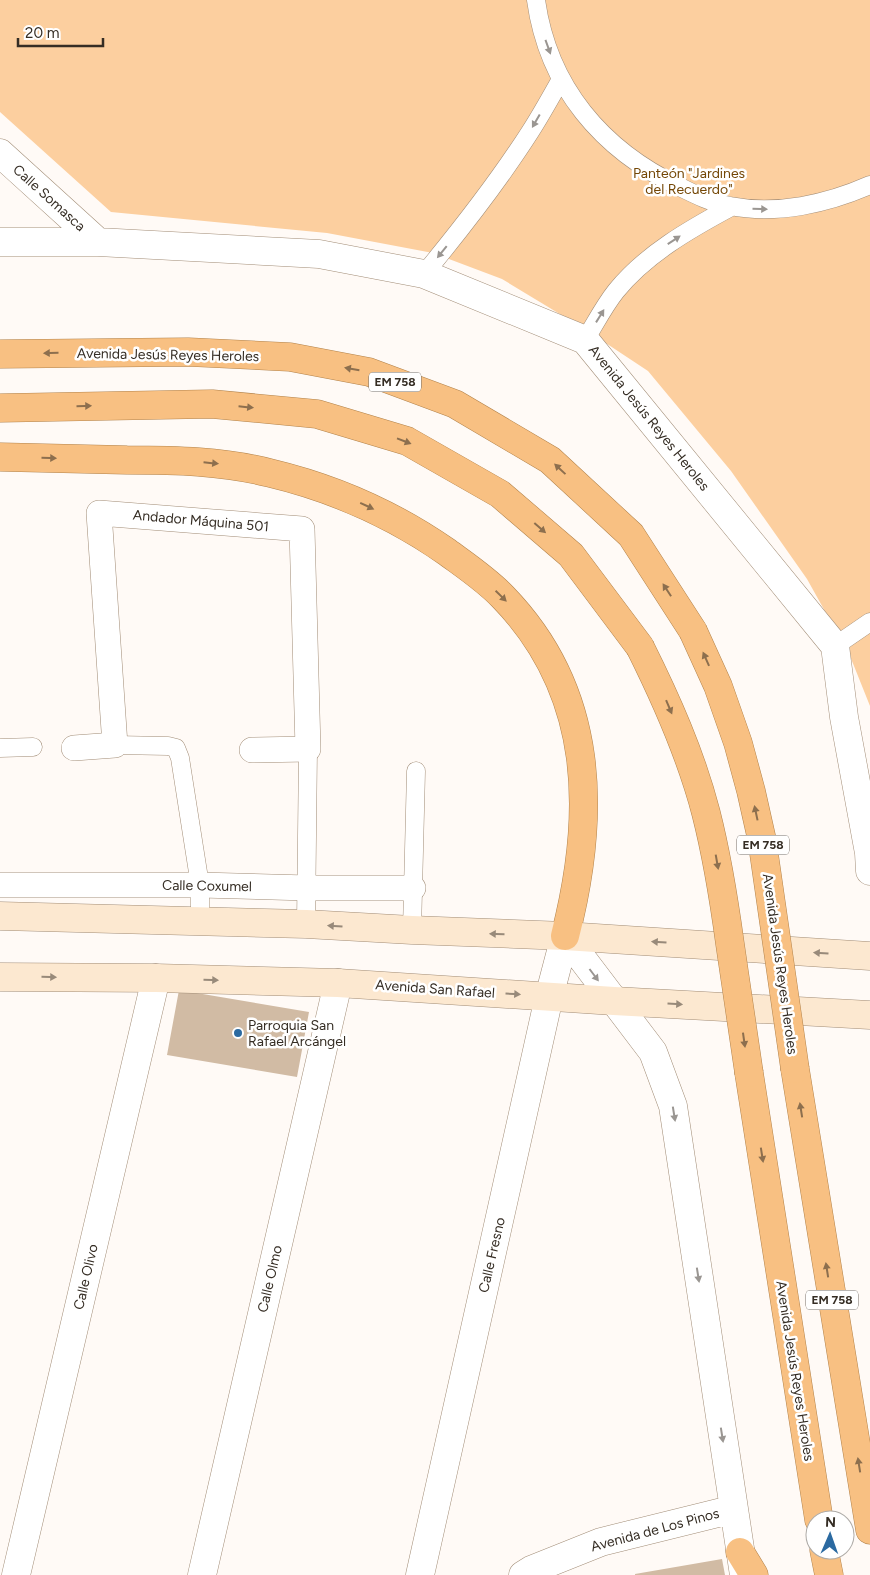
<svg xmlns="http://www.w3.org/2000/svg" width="870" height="1575" font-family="Figtree,sans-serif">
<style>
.green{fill:#fccf9f}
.building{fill:#d1bba4}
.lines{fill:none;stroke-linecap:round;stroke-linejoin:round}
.service-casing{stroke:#a28d77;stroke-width:19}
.pedestrian-casing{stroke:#a28d77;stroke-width:26}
.minor-casing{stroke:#a28d77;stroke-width:29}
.secondary-casing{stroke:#a28d77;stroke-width:29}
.trunk-casing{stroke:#b2834c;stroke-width:29}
.service{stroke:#fff;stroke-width:18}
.pedestrian{stroke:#fff;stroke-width:25}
.minor{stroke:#fff;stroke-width:28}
.secondary{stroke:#fce8d0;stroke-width:28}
.trunk{stroke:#f8c082;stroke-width:28}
.trunk-bridge-casing{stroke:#b2834c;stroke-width:29;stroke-linecap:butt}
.trunk-bridge{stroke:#f8c082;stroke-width:28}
.oneway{fill:#9a9692}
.oneway2{fill:#8d6f4e}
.oneway3{fill:#988a7a}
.poi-dot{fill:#2b6aa1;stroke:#fff;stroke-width:2}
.labels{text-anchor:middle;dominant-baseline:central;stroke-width:5;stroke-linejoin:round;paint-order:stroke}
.shield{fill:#fff;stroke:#726c66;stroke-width:1}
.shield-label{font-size:12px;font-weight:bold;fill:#352d24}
.park-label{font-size:14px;fill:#744706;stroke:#fff}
.street-label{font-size:14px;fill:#352d24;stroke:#fff}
.poi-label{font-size:14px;fill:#352d24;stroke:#fff;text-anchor:start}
</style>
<rect width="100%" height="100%" fill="#fffaf6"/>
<path class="green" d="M0,0H870V706L850,656L807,579L731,471L648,371L583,328L502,279L433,253L327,233L111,212L0,112Z"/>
<path class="building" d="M179,990L309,1012L297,1077L167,1055Z
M722,1559L725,1575H635V1574Z"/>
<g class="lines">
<defs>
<path id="service" d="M536,0C548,87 602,150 680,187C696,195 712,203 730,206C777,215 827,204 870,185
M424,274C462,228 498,182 530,132C541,115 551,97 561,79
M585,340C595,324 604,306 616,291C646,254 690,229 731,207
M835,646L870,622
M115,745L168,746L176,748L180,758L200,885V921
M0,748L33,747
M306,924L308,749
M412,930L416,771"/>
<path id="pedestrian" d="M74,748L115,745L99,513L302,529L308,749L252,750
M0,885H200L308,888H413"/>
<path id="minor" d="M0,153L98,242
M0,242H98L319,254L424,274L585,340L835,646L844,717L869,853L870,871
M565,936L653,1052L673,1106L744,1575
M16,1575L156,978
M202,1575L338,983
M420,1575L549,997L565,936
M523,1575L531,1570L601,1542L734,1509"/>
<path id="secondary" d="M0,916L306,924L412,930L565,936L870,956
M0,977L156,978L338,983L614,1001L870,1015"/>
<path id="trunk" d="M0,354L188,352L290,357L369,372L455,404L550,460L631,535L693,631
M0,408L212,404L317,414L407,441L500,494L571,555L640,647
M0,457C42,458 84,459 127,460C175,460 223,461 270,473C333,488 394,515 447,552C466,566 487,580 503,597C596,693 596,815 565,936
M795,1069L870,1530
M749,1073L819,1520
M824,1550L829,1575
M740,1552L754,1575"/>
</defs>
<use href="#service" class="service-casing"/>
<use href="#pedestrian" class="pedestrian-casing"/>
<use href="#minor" class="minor-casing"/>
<use href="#secondary" class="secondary-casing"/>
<use href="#trunk" class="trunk-casing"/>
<use href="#service" class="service"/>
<use href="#pedestrian" class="pedestrian"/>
<use href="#minor" class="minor"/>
<use href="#secondary" class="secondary"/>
<use href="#trunk" class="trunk"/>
<defs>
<path id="trunk-bridge" d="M693,631L718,686L738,743L751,791L762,840L795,1069
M640,647C667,701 691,755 706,813C717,856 724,900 730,944C736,987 743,1030 749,1073"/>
</defs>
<use href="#trunk-bridge" class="trunk-bridge-casing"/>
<use href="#trunk-bridge" class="trunk-bridge"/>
</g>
<defs><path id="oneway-solid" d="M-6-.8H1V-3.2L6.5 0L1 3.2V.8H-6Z" transform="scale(1.25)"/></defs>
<g class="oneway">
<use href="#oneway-solid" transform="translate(548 47) rotate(70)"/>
<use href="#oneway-solid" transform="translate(536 121) rotate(120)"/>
<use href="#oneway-solid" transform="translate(760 209) rotate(2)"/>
<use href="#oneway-solid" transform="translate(674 240) rotate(-33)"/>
<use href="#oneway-solid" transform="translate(442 252) rotate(129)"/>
<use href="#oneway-solid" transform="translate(600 316) rotate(-58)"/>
<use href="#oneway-solid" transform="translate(594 975) rotate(53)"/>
<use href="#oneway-solid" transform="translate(674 1114) rotate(81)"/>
<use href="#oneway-solid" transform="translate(698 1275) rotate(81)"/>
<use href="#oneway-solid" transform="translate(722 1435) rotate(81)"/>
</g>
<g class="oneway2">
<use href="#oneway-solid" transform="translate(51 353) rotate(179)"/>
<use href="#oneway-solid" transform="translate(352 369) rotate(-170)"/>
<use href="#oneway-solid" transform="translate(84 406) rotate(-1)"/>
<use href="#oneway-solid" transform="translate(246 407) rotate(6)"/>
<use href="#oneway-solid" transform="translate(404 441) rotate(21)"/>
<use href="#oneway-solid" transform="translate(49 458) rotate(1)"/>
<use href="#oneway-solid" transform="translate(211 463) rotate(6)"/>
<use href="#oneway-solid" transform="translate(560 469) rotate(-137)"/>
<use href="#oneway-solid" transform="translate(367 506) rotate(25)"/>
<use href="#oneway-solid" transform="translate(540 528) rotate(41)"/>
<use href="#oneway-solid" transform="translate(667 590) rotate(-123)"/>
<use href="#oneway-solid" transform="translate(501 596) rotate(44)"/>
<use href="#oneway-solid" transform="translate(706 659) rotate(-114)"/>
<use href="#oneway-solid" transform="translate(669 707) rotate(67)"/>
<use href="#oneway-solid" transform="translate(756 813) rotate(-102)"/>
<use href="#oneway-solid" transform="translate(717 862) rotate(80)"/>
<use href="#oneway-solid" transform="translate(744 1040) rotate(82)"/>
<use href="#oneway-solid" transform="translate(801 1110) rotate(-99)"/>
<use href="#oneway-solid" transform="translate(762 1155) rotate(81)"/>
<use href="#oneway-solid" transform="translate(827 1270) rotate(-99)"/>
<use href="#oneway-solid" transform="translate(859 1465) rotate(-99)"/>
</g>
<g class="oneway3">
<use href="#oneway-solid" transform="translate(335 926) rotate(-176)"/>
<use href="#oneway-solid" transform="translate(497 934) rotate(-178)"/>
<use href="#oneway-solid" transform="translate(659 942) rotate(-176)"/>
<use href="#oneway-solid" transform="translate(821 953) rotate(-176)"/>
<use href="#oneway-solid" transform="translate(49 977) rotate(1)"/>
<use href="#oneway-solid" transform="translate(211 980) rotate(2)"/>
<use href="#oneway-solid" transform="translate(513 994) rotate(4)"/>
<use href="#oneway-solid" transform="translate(675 1004) rotate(3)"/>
</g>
<circle class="poi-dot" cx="238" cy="1033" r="5"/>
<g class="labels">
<g class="shield">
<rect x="369" y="372.5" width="52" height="19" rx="4"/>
<rect x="737" y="835.5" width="52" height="19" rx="4"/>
<rect x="806" y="1290.5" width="52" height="19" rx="4"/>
</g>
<g class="shield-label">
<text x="395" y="382">EM 758</text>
<text x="763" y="845">EM 758</text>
<text x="832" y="1300">EM 758</text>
</g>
<g class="park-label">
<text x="689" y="173">Panteón "Jardines<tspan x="689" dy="16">del Recuerdo"</tspan></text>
</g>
<g class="street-label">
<text transform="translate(49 198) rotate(42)">Calle Somasca</text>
<text transform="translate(168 355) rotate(1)">Avenida Jesús Reyes Heroles</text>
<text transform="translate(649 418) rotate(51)">Avenida Jesús Reyes Heroles</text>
<text transform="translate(201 521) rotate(5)">Andador Máquina 501</text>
<text transform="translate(207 886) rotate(1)">Calle Coxumel</text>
<text transform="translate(780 964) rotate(82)">Avenida Jesús Reyes Heroles</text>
<text transform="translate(435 989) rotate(4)">Avenida San Rafael</text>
<text transform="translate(492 1255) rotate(-77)">Calle Fresno</text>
<text transform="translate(86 1277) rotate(-77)">Calle Olivo</text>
<text transform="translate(270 1279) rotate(-77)">Calle Olmo</text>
<text transform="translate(795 1371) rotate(81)">Avenida Jesús Reyes Heroles</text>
<text transform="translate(655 1530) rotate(-15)">Avenida de Los Pinos</text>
</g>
<g class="poi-label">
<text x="248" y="1025">Parroquia San<tspan x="248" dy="16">Rafael Arcángel</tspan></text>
</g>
</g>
<g transform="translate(830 1535) rotate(2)"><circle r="24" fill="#ffffff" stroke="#aeaba7"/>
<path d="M0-4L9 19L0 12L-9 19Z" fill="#2b6aa1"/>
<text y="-8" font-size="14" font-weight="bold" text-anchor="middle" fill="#352d24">N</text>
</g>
<path d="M18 38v8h85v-8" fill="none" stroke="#352d24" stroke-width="2.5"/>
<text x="25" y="38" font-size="15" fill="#352d24" stroke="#ffffff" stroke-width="4" paint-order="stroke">20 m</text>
</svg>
